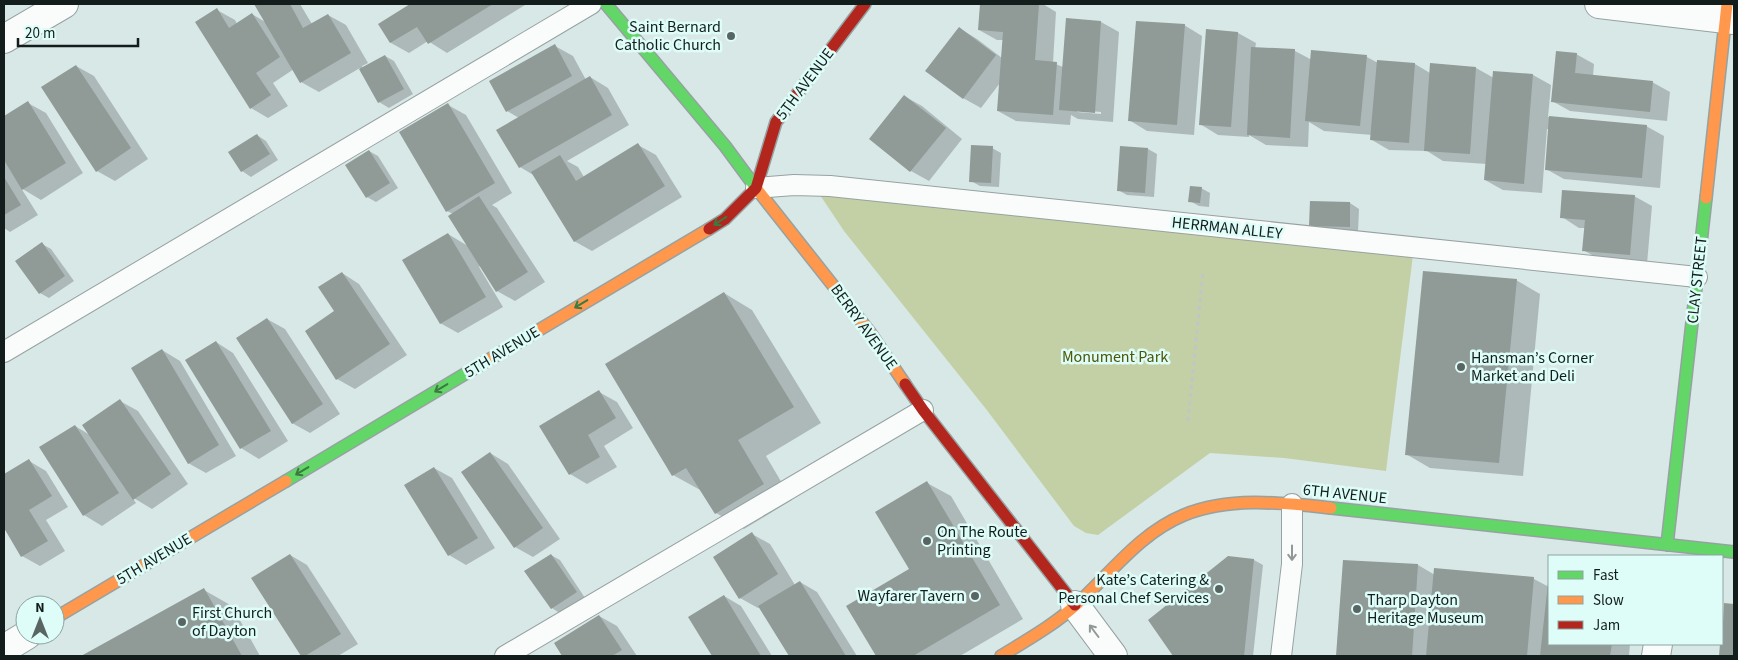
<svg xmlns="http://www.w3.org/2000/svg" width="1738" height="660" font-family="'Source Sans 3',sans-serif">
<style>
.green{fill:#c3d0a6}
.shadow{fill:#0003;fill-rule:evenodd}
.building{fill:#909a97}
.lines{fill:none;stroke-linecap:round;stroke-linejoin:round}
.lane-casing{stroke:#96a2a1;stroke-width:22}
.street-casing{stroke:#96a2a1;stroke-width:30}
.fast-casing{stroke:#96a2a1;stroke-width:14}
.slow-casing{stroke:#96a2a1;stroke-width:14}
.jam-casing{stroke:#96a2a1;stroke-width:14}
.path{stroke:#c0c5c5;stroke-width:3;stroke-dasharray:4 4;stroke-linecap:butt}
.lane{stroke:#f9fcfb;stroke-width:20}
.street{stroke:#f9fcfb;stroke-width:28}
.fast{stroke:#63d668;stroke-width:11}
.slow{stroke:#ff974d;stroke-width:11}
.jam{stroke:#b3261e;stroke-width:11}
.oneway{stroke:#3b7a42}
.oneway2{stroke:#929897}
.poi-dot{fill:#586563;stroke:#defdf8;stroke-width:2}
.labels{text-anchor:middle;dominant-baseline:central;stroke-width:5;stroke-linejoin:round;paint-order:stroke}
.poi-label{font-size:16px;fill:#131e1c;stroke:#defdf8;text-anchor:start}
.street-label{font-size:16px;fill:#131e1c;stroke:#defdf8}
.park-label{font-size:16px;fill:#4d5506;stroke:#defdf8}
</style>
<rect width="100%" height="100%" fill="#d8e8e6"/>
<path class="green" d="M818,192L1413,255L1386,471L1284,458L1210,453L1098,535L1086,533L1074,526L986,409L844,231Z"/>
<path class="shadow" d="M256,4H300L312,24L328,15L346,25L368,63L362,66L363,69L385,56L394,61L413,94L389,108L379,102L360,68L319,92L301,82L294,69L273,83L288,106L268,118L251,108L217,10L235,20L237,24L252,14L267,23Z
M412,4H525V5L447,53L428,41L409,53L391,43L380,24Z
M981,4H1043L1056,12L1053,63L1063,67L1101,22L1119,32L1113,122L1078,119L1071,115L1070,125L1016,121L998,111L1000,83L981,108L963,98L959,28L977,39L1002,58L1004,40H997L979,30ZM1077,110L1101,112V114L1077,112Z
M1184,25L1202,36L1194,135L1147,131L1129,120Z
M1207,30L1238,33L1256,43L1255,49L1295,51L1312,60L1367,57L1378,63V61L1415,64L1430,73L1431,65L1476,68L1494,78V72L1533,75L1551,85L1548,117L1646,126L1664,136L1660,188L1564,179L1546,169L1550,129H1547L1542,193L1503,190L1485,180L1487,164L1443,161L1427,151L1389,150L1372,140V135L1324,131L1309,122L1308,147L1266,145L1249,135V137L1218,135L1200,124Z
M555,46L573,56L586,80L590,77L608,88L629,125L567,161L578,167L584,177L638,145L656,155L682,197L592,251L574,241L535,176L520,167L519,118L507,111Z
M1576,54L1594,64L1593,76L1652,82L1670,92L1667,121L1570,111L1552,101Z
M76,66L94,76L148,159L115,181L97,171Z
M904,96L922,106L962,139L929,181L911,171Z
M28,103L46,113L83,173L41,200L21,188L38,215L10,232L4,228V117Z
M448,105L466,115L512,193L492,205L497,208L545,282L515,301L497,291L481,265L479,267L503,307L458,333L440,323L448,234L468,246L453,214L447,211Z
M257,135L266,141L278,160L251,177L242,171L230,153Z
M1121,147L1148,149L1157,154L1154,197L1127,195L1118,190Z
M992,148L1001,153L999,187L980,186L971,181Z
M369,151L378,156L398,188L376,202L367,197Z
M1201,188L1210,193L1209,207L1199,206L1190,201Z
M1634,196L1652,206L1647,264L1601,260L1583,250L1585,228H1579L1562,217Z
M1350,203L1359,209L1358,232L1320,231L1311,225Z
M42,244L51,249L74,281L49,298L40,293Z
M342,273L359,284L407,355L355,389L337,379L336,311Z
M1516,280L1540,294L1523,476L1430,468L1406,454Z
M724,293L752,310L821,423L766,456L792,500L744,529L716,513L702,491L673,475Z
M267,319L285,329L340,414L310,433L292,423Z
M216,342L233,353L288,441L259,459L241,448L187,360Z
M162,350L180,361L236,456L206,473L188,463Z
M599,392L617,402L633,428L604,446L617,467L587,484L570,474Z
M120,401L138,411L188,484L152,509L132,497L136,503L102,526L84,515L41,448L75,426L90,435Z
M490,453L508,464L560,539L533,557L515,547Z
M29,461L46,471L68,507L46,520L65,551L40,566L22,556L4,526V476Z
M434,468L452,478L495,548L466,565L449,555Z
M927,483L951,496L1023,619L960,656H877L848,606L911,570Z
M752,534L770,544L795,585L800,582L817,592L857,656H790L760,607L758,608L740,598Z
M290,555L307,565L358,644L338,656H303L253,578Z
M551,555L560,560L585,598L561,614L552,608Z
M1228,557L1254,560L1263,565L1253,656H1175L1150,620Z
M1344,561L1418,565L1435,575H1488L1534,579L1549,587V583V644H1630L1629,656H1337Z
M204,590L232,606L260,656H83Z
M724,596L741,606L772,656H714L690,617Z
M1725,604L1734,605V656H1720Z
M599,616L617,626L637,656H564L556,644Z"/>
<path class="building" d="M254,4H290L303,28L328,14L351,53L300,83Z
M410,4H493L428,44L417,27L390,43L378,24Z
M980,4H1039L1035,60L1057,62L1053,115L997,111L1003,32L978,30Z
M217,8L229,28L252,13L280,57L256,73L271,95L250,109L195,22Z
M1066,18L1101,21L1095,113L1059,110Z
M1136,21L1185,24L1177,125L1128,121Z
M959,27L996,55L963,99L925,71Z
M1206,29L1238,32L1231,127L1199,125Z
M555,44L572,76L506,112L489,81Z
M1251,47L1295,49L1290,138L1247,135Z
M1311,50L1367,55L1360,126L1305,121Z
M1556,51L1577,53L1575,73L1653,81L1650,112L1551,102Z
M385,55L404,89L378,103L359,69Z
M1377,60L1415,63L1409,143L1370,140Z
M1430,63L1476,67L1470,154L1424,151Z
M76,65L131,148L96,172L41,87Z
M1493,71L1533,74L1524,184L1484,180Z
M590,76L612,115L519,168L496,130Z
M904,95L946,128L910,172L869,139Z
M28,101L66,163L22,190L4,160V116Z
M448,103L495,183L446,212L399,132Z
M1549,116L1647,125L1642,178L1545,170Z
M257,134L270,154L241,172L228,152Z
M638,143L665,186L574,242L531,172L560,155L576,181Z
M971,145L993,146L991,183L969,182Z
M1120,146L1148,148L1145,193L1117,191Z
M369,150L390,183L366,198L345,165Z
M4,177L21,205L4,215Z
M1190,186L1202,187L1200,203L1188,202Z
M1562,190L1635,195L1630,255L1582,251L1585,220L1560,218Z
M479,196L528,272L496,292L448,216Z
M1310,201L1350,202V227L1309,226Z
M448,233L486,297L440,324L402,260Z
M42,242L65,276L39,294L15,261Z
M1423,271L1517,279L1499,463L1405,455Z
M342,272L390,344L336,380L305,331L334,311L318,287Z
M724,292L794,407L738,440L764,484L715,514L686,468L672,476L605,364Z
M267,318L323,404L292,424L236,338Z
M216,341L271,431L240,449L185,360Z
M162,349L219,445L188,464L131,368Z
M599,390L616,418L588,435L600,457L569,475L539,426Z
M120,399L171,474L133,500L82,425Z
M75,425L119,493L83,516L39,447Z
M490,452L543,528L514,548L461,472Z
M29,459L52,496L29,510L48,541L21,557L4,528V474Z
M434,467L478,538L448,556L404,485Z
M927,481L1000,605L913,656H876L846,606L909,569L875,512Z
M752,532L778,574L739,599L713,557Z
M290,554L341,634L305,656H301L251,578Z
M551,554L577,592L551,609L524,571Z
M1228,556L1254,559L1244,656H1173L1148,620Z
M1343,560L1418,564L1412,656H1336Z
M1434,568L1534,577L1527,656H1426Z
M800,581L846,656H789L758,606Z
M1548,583H1549V644H1612L1610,656H1540Z
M204,588L242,656H81Z
M724,595L761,656H712L688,617Z
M1724,603L1734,604V656H1719L1720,644H1722Z
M599,615L622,650L612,656H562L554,643Z"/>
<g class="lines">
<defs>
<path id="lane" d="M756,188L794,185L830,186L1697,277
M4,352L591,4
M505,656L923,410
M1281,656L1292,564V504"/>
<path id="street" d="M1599,4L1734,20
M4,39L64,4
M1075,605L1113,656
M4,649L27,635
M1656,656L1658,644"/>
<path id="fast" d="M606,4L725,146L756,188
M286,481L485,362
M1331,508L1734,552
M1667,545L1706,198"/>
<path id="slow" d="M756,188L869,331L905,384
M1706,198L1727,4
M485,362L709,229
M55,618L286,481
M1001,656C1027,640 1054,625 1077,604C1111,573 1140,533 1184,515C1230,496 1284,503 1331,508"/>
<path id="jam" d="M709,229L725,219L756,188L776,122L865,4
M905,384L923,410L1075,605"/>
</defs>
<use href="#lane" class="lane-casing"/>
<use href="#street" class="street-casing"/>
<use href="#fast" class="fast-casing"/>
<use href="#slow" class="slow-casing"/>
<use href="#jam" class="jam-casing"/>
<path class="path" d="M1188,421L1203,271"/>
<use href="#lane" class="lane"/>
<use href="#street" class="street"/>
<use href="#fast" class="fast"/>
<use href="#slow" class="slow"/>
<use href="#jam" class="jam"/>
</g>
<defs><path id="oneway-shaft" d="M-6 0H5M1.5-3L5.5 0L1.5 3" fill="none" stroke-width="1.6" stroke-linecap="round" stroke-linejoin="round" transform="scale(1.25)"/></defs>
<g class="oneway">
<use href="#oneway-shaft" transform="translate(720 221) rotate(146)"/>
<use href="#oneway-shaft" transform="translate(581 304) rotate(149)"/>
<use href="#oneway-shaft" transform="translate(441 388) rotate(149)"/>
<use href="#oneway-shaft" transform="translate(302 471) rotate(149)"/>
</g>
<g class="oneway2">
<use href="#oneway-shaft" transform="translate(1292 553) rotate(90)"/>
<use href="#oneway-shaft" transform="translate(1094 631) rotate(-127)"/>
</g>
<g class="poi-dot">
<circle cx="731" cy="36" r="5"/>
<circle cx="1461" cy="367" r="5"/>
<circle cx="927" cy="541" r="5"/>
<circle cx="1219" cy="589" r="5"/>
<circle cx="975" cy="596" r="5"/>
<circle cx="1357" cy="609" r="5"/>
<circle cx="182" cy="622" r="5"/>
</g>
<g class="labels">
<g class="poi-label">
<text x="721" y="27" text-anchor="end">Saint Bernard<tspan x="721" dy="18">Catholic Church</tspan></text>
<text x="1471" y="358">Hansman’s Corner<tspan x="1471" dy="18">Market and Deli</tspan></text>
<text x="937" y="532">On The Route<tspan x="937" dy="18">Printing</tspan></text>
<text x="1209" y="580" text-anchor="end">Kate’s Catering &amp;<tspan x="1209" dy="18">Personal Chef Services</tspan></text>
<text x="965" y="596" text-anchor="end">Wayfarer Tavern</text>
<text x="1367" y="600">Tharp Dayton<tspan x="1367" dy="18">Heritage Museum</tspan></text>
<text x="192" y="613">First Church<tspan x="192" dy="18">of Dayton</tspan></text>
</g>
<g class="street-label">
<text transform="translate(805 84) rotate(-53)">5TH AVENUE</text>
<text transform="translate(1227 228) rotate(6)">HERRMAN ALLEY</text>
<text transform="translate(1697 280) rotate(-84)">CLAY STREET</text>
<text transform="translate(864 327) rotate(54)">BERRY AVENUE</text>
<text transform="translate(502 352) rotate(-31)">5TH AVENUE</text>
<text transform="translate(1345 494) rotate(6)">6TH AVENUE</text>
<text transform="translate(154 559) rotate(-31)">5TH AVENUE</text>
</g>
<g class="park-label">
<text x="1115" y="357">Monument Park</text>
</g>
</g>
<rect width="1738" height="660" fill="none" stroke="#131e1c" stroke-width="10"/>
<rect x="1548" y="555" width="175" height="90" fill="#defdf8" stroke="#8da4a0"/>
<rect x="1558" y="571" width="25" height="8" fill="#63d668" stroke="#8da4a0"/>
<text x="1593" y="580" font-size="15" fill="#131e1c">Fast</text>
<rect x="1558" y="596" width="25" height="8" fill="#ff974d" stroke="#8da4a0"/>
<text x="1593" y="605" font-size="15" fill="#131e1c">Slow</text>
<rect x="1558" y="621" width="25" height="8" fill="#b3261e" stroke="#8da4a0"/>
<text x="1593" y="630" font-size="15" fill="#131e1c">Jam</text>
<g transform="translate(40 620)"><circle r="24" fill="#defdf8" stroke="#8da4a0"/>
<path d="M0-4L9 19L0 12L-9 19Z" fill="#586563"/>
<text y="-8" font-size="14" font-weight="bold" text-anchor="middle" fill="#131e1c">N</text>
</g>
<path d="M18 38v8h120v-8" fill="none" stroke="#131e1c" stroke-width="2.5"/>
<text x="25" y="38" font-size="15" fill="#131e1c" stroke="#defdf8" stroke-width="4" paint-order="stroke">20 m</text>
</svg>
